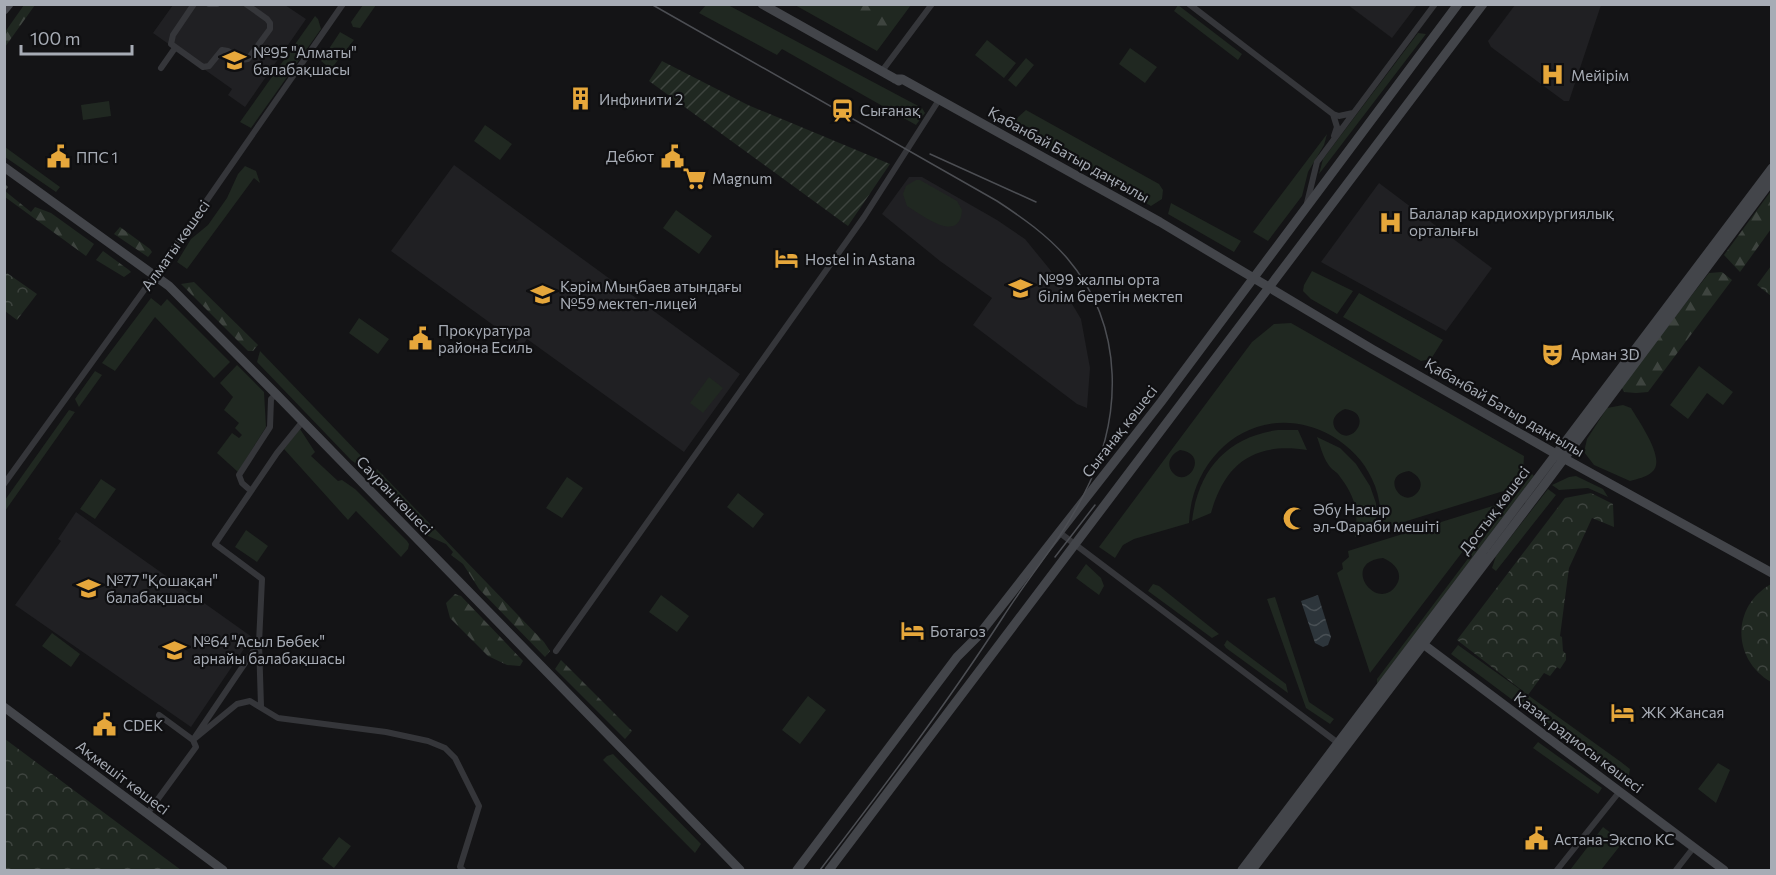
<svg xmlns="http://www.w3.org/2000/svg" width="1776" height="875" font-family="Commissioner,sans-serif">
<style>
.built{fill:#202023}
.grass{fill:#202821;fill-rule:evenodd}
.forest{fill:url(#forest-firs)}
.park{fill:url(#park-crowns)}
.garden{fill:url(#garden-furrows)}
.water{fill:url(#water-waves)}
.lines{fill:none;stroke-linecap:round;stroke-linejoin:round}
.street{stroke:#35363a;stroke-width:6}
.secondary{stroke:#43454a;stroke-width:9}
.tram{stroke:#4c4e53;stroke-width:1.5}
.labels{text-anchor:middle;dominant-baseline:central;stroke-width:4.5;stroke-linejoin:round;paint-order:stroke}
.poi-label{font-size:15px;fill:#a7acb5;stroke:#0f0f11;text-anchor:start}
.street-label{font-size:15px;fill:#a7acb5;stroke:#0f0f11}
</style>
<defs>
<pattern id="forest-firs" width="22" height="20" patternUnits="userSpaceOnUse" patternTransform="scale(1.5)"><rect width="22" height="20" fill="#202821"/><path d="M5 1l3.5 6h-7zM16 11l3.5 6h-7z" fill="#3e443f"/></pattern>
<pattern id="park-crowns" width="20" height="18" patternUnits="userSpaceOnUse" patternTransform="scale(1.5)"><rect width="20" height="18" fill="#202821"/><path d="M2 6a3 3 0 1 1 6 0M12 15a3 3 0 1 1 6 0" fill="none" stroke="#3e443f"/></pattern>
<pattern id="garden-furrows" width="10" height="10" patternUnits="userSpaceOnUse" patternTransform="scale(1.5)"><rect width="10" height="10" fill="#202821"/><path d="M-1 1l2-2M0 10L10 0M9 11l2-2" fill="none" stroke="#3e443f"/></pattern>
<pattern id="water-waves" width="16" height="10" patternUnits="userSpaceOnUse" patternTransform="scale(1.5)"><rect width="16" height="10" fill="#2d353b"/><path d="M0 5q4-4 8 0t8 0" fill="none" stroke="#495055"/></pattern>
</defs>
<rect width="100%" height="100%" fill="#141416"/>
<path class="built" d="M173,5H285L306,19L245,107L228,95L232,89L153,33Z
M1348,5H1417L1392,38Z
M1515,5H1601L1569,101H1564L1491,47L1488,41Z
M454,165L740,374L684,452L527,339L522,346L391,251Z
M909,177H922L997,220L1025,239L1056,277L1081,319L1090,368L1087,408L1077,404L973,325L992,298L940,261L882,214Z
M1379,183L1492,268L1446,331L1321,262Z
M76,512L252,637L191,727L15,605L61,541L58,539Z"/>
<path class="grass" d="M363,5H376L360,28L353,27L351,22Z
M706,5H728L922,108L925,113L916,125L782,49L777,55L699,13Z
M795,5H911L877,51Z
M1178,5L1242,54L1238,60L1174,11Z
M315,16L318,19L321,29L251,128L240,122Z
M340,32L354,40L331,69L321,61Z
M1418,33L1426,34L1319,174L1323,159Z
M987,40L1016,63L1004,78L975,55Z
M1130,48L1157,67L1145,83L1119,64Z
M1026,58L1034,65L1016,87L1008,80Z
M109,101L111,116L83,120L81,105Z
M1026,110L1159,184L1163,190L1162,199L1151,206L1012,129L1015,120Z
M485,125L512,144L500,160L474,141Z
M1327,134L1324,145L1308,172L1302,196L1268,241L1253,232Z
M5,147L60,187L56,192L5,157Z
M245,166L256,171L260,183L254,178L187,269L177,262L191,239L208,225L227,198L238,174Z
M916,180H920L957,201L962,210C960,245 922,215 907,206L903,194L906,186Z
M1171,203L1241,241L1234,252L1168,214Z
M676,210L712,236L699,254L663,228Z
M1312,271L1353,291L1337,314L1311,299L1303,291L1304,285Z
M1359,293L1443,340L1431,359L1421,361L1343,317Z
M151,298L161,306L167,299L230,362L214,378L155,317L115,371L102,363Z
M359,318L389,339L378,354L349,333Z
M1291,323L1524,456L1523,473L1510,489L1381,529C1381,512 1380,495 1372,479C1364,461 1349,446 1332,436C1263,397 1192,449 1189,523L1134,539L1123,545L1115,558L1099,547L1252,342L1274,324ZM1345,409C1375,413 1352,448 1337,431C1329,422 1335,413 1345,409ZM1180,450C1210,454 1188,489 1173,473C1165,464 1171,454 1180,450ZM1409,471C1419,475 1425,484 1417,493C1402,510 1379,475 1409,471Z
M260,351L365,460L358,465L351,460L257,362Z
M237,365L264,392L266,427L238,472L217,453L232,433L239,438L242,435L235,428L239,423L224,410L233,397L220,383Z
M1699,366L1733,392L1723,405L1707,393L1688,419L1670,405Z
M95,371L102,375L79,407L75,399Z
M709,377L723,388L703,413L690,403Z
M1623,405L1631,408C1639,422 1667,460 1652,472C1647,477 1637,479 1630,481L1594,465L1584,452L1587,439L1607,408Z
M69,410L75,412L5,511V500Z
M300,429L315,452L311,456L338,481L342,480L355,489L407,541L409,544L408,549L401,557L356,511L348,520L284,449Z
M1278,430H1298L1307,450C1254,442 1225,463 1211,513L1192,521C1198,470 1227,437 1278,430Z
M1317,437L1340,448L1356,464L1370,486L1376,503V529L1355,537C1359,510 1355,496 1338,474C1335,471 1330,468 1328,464C1323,457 1320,445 1317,437Z
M1532,474L1534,476L1377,684V679Z
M1576,476L1603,489L1608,497L1588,488L1559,490L1552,485L1569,477Z
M567,477L583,488L562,518L546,508Z
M101,479L116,489L95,519L80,509Z
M1548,489L1556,495L1496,571L1492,568L1496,556Z
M738,493L764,514L753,528L727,507Z
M1499,504L1370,673L1337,573L1343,569L1342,563L1349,557L1348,551ZM1383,558C1395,563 1405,574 1395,587C1375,612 1340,562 1383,558Z
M246,530L268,546L257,562L235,547Z
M1086,564L1101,578L1104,586L1099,595L1076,578Z
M1153,584L1159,586L1219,634L1212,638L1148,591Z
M661,595L689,616L677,632L649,612Z
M1275,597L1309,702L1334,719L1330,724L1306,708L1267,599Z
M52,633L80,654L71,667L42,646Z
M1227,640L1286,684L1288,693L1226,648L1224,645Z
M1458,645L1621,762L1630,769L1629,775L1621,779L1613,775L1451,654Z
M808,696L826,710L800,744L782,730Z
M1538,742L1602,788L1598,794L1533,748Z
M613,754L701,844L695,853L603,760L607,756Z
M1718,763L1730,770L1716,803L1698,789Z
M1603,827L1623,842L1601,870H1570Z
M339,837L351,846L334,868L322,859Z"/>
<path class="forest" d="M24,5H35L5,47V32Z
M855,5H884L891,22L882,36L854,19L853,7Z
M4,183L8,187L5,191L31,212L35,207L51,213L94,244L86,256L5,197Z
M1771,191V229L1740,272L1724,255Z
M120,227L150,249L152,252L148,257L114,234Z
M103,251L129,270L131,272L124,277L96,260Z
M1722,272L1732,280L1648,392L1636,393L1624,392L1621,386L1709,273Z
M194,282L258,345L253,351H248L181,284Z
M377,469L544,642L550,651L545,657L479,589L463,564L451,555L453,552L446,544L426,535L374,483L372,478Z
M455,594L461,596L523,661L520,666L507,665L488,656L450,618L446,603Z
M561,660L632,731L625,739L555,669Z"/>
<path class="park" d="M1771,266V296L1757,285Z
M7,273L37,294L17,320L5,311V276Z
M1591,493L1613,504L1614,527L1592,518L1569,568L1560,636L1562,637L1563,651L1566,654V660L1560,669L1557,667L1550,676L1544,673L1528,695L1457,640L1565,498Z
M1771,584L1770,631L1771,682C1732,659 1731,607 1771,584Z
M4,739H5L181,870H5Z"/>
<path class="garden" d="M662,61L748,105L890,164L848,226L649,81Z"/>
<path class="water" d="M1318,595L1331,637L1328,645L1323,647L1315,643L1301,601Z"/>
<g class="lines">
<path class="street" d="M194,4L173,35L171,44L203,67L209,66L222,50L228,51L241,60L248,59L270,29V23L267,19L246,4
M209,4H217
M1189,4L1333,114L1339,116L1353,113
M161,68L175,48
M882,71L932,4
M1333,114L1337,127L1334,136
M1307,203L1317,162L1435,4
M4,484L155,275L343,4
M251,491L242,483L239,475L270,427L271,399L276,394
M1060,533L1338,743
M556,651L864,217L937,103
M261,706L259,643L262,579L215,544L277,453L303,421
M159,715L193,740L258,644
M147,814L196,747L193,740L237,704L250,701L278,718L386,732L428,741L445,748L455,758L479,806L460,867L463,870
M1557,870L1620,791
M1676,870L1694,847"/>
<path class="secondary" d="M762,4L899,81
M4,10L9,4
M895,79H902L1160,222L1372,349L1556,454L1772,573
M4,167L169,286L276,394L740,870
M1419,641L1724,870
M4,707L223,870
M797,870L957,657L978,636L1161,402L1458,4
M829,870L1483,4
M1242,870L1772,168
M1252,870L1542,488L1772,180"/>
<path class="tram" d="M651,4L997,201C1023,218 1047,235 1067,258C1126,327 1123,420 1083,496C1061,540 1029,576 1003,617C946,705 883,788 820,870
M930,154L1036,202
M1055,557L1095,505"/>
</g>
<defs>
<symbol id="school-bare" viewBox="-9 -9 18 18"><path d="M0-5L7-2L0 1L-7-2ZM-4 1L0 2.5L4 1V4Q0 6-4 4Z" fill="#e6a73b" stroke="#0f0f11" stroke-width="2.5" paint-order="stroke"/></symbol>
<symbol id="hospital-bare" viewBox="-9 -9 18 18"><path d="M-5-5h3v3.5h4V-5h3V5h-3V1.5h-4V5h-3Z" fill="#e6a73b" stroke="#0f0f11" stroke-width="2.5" paint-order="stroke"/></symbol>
<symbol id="building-bare" viewBox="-9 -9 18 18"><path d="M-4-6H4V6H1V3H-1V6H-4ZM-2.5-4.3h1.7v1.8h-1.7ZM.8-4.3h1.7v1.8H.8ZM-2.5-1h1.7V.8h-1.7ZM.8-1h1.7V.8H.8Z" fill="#e6a73b" stroke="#0f0f11" stroke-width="2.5" paint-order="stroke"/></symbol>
<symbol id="station-bare" viewBox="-9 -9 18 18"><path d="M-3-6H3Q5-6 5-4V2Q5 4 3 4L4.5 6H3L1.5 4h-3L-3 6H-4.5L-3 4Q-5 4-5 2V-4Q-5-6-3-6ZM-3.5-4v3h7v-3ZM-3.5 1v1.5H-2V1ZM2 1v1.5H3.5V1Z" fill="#e6a73b" stroke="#0f0f11" stroke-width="2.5" paint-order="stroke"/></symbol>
<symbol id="civic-bare" viewBox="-9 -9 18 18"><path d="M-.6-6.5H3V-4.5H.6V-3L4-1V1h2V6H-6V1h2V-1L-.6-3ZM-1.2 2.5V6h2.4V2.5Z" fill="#e6a73b" stroke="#0f0f11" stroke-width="2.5" paint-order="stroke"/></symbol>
<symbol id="supermarket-bare" viewBox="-9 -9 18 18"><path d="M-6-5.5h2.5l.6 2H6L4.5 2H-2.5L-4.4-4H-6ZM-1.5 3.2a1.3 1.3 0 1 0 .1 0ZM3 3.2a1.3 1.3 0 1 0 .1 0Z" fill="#e6a73b" stroke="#0f0f11" stroke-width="2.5" paint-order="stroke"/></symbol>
<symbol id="hotel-bare" viewBox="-9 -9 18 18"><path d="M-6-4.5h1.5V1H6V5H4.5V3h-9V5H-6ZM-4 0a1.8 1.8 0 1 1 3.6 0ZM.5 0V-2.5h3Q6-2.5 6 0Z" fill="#e6a73b" stroke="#0f0f11" stroke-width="2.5" paint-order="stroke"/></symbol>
<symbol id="theatre-bare" viewBox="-9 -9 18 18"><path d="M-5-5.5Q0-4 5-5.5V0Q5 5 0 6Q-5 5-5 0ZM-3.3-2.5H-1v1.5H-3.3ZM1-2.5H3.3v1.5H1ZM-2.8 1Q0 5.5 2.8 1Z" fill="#e6a73b" stroke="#0f0f11" stroke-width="2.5" paint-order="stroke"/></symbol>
<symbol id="mosque-bare" viewBox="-9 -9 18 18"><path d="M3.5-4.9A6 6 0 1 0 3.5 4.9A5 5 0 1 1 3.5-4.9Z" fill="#e6a73b" stroke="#0f0f11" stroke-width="2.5" paint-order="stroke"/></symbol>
</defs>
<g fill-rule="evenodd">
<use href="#school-bare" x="218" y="44" width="33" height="33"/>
<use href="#hospital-bare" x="1536" y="58" width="33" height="33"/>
<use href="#building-bare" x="564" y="82" width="33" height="33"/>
<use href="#station-bare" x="826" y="94" width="33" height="33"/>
<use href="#civic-bare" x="656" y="140" width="33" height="33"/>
<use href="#civic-bare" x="42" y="140" width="33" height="33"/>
<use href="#supermarket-bare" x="678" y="162" width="33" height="33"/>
<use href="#hospital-bare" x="1374" y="206" width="33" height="33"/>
<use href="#hotel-bare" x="770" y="242" width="33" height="33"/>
<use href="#school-bare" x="1004" y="272" width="33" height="33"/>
<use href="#school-bare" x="526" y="278" width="33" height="33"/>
<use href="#civic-bare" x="404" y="322" width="33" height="33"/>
<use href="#theatre-bare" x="1536" y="338" width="33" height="33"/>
<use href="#mosque-bare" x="1278" y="502" width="33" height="33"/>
<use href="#school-bare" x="72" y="572" width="33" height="33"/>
<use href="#hotel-bare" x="896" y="614" width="33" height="33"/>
<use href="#school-bare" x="158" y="634" width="33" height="33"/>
<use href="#hotel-bare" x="1606" y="696" width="33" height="33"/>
<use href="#civic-bare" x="88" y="708" width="33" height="33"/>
<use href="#civic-bare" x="1520" y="822" width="33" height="33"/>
</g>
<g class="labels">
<g class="poi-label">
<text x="253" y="52">№95 "Алматы"<tspan x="253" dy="17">балабақшасы</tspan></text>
<text x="1571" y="75">Мейірім</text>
<text x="599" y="99">Инфинити 2</text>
<text x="860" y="110">Сығанақ</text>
<text x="654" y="156" text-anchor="end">Дебют</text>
<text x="76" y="157">ППС 1</text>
<text x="712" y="178">Magnum</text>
<text x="1409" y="213">Балалар кардиохирургиялық<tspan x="1409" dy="17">орталығы</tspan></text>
<text x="805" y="259">Hostel in Astana</text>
<text x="1038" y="279">№99 жалпы орта<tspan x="1038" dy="17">білім беретін мектеп</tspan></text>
<text x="560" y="286">Кәрім Мыңбаев атындағы<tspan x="560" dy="17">№59 мектеп-лицей</tspan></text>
<text x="438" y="330">Прокуратура<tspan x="438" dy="17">района Есиль</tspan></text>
<text x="1571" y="354">Арман 3D</text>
<text x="1313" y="509">Әбу Насыр<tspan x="1313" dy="17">әл-Фараби мешіті</tspan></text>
<text x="106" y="580">№77 "Қошақан"<tspan x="106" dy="17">балабақшасы</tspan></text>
<text x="930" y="631">Ботагоз</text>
<text x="193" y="641">№64 "Асыл Бөбек"<tspan x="193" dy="17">арнайы балабақшасы</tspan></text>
<text x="1641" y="712">ЖК Жансая</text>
<text x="123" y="725">CDEK</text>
<text x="1554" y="839">Астана-Экспо КС</text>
</g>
<g class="street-label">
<text transform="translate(1069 154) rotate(29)">Қабанбай Батыр даңғылы</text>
<text transform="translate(175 245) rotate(-55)">Алматы көшесі</text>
<text transform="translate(1505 407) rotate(30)">Қабанбай Батыр даңғылы</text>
<text transform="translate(1119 431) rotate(-52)">Сығанақ көшесі</text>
<text transform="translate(395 495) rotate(46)">Сауран көшесі</text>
<text transform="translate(1494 510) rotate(-53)">Достық көшесі</text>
<text transform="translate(1579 742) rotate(37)">Қазақ радиосы көшесі</text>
<text transform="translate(123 777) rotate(37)">Ақмешіт көшесі</text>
</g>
</g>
<rect width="1776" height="875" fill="none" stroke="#a7acb5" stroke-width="12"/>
<path d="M21 45v9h111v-9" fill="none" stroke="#a7acb5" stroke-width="3"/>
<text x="30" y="45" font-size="18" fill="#a7acb5" stroke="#0f0f11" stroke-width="4.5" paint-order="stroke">100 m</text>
</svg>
